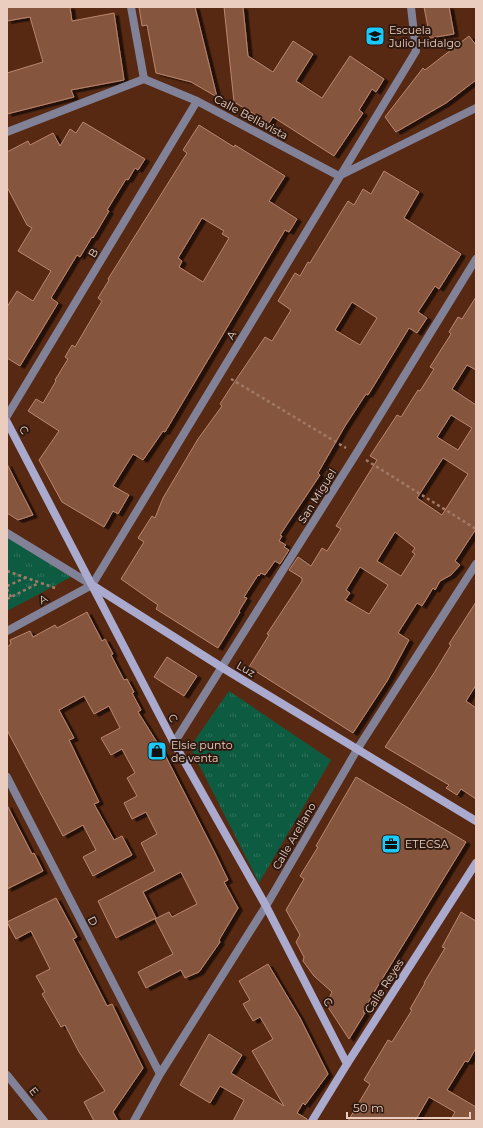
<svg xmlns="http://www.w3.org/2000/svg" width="483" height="1128" font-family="Montserrat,sans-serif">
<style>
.park{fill:url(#park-tufts)}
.building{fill:#86543d;stroke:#bc866e;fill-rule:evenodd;filter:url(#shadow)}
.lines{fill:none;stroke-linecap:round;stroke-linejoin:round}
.path{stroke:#a07a68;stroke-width:2.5;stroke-dasharray:3 3;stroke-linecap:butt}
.street{stroke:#818198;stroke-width:8}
.secondary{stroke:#a9aace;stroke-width:8}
.labels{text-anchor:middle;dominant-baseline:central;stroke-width:4;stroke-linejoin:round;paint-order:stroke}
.poi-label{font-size:11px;fill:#ebcdc0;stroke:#2e1910;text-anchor:start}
.street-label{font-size:11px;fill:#ebcdc0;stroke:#2e1910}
</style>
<defs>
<pattern id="park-tufts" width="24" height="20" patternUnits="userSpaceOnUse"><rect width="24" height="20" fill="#0d5b41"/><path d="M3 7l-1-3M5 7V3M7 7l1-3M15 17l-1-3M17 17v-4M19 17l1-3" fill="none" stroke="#30715b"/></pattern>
<filter id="shadow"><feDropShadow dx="4.5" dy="2.5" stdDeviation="0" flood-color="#0009"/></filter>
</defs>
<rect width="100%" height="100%" fill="#572913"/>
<path class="park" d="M7,537L71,577L7,611Z
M229,691L331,760L259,883L190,747Z"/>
<path class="building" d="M7,7H70L72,21L114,13L124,80L71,90L74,97L7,114V73L43,62L30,17L7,21Z
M139,7H195L217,97L191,82L156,73L147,25L142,26Z
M224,7H243L248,56L273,72L293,41L313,54L296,81L322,98L350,56L384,79L376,92L372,89L359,110L363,113L334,156L273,117L269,123L234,102Z
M424,7H449L454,34L430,38Z
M469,36L476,45V80L446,103L396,132L385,117L423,68L425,70Z
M83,122L145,159L138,170L135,168L128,180L126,179L107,210L109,211L93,238L92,237L80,257L77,255L51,298L58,303L20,366L7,358V307L17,291L33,301L51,271L18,251L32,228L27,225L7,187V152L28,141L30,145L53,133L60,146L70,129L76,133Z
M199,125L234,147L235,145L285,176L269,201L297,219L289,232L285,230L165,432L163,431L143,460L133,454L113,486L129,495L118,514L113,511L104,527L62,502L39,460L59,431L28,411L36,399L43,403L56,381L55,380L68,359L65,357L72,345L75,347L102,301L98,298L109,280L108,279L187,153L183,150ZM202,218L224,231L222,234L229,238L203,282L179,267L182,261L178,258Z
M384,171L419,192L404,218L461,254L439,289L435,286L418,312L427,318L417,333L409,328L368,395L366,394L345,426L318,473L320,475L280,535L282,536L279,541L286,545L284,547L289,550L280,564L275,561L265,575L261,573L259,576L258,575L244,597L247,598L239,611L240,612L218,648L156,609L158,605L121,579L144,542L138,538L152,516L155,518L163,498L198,439L222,406L220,404L231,387L265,337L272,341L291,310L278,301L295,273L300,276L308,262L310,263L348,201L354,205L363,189L371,194ZM352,302L377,318L360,345L335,330Z
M476,297V370L467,365L452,389L476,405V529L455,561L460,565L451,575L440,581L435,590L433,588L422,606L417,603L398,633L409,640L387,681L353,733L249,667L269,635L267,634L302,581V578L289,570L298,557L311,566L322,548L327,551L341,529L336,526L377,460L370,456L397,415L401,417L418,390L420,391L434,369L430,367L451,334L449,332L458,317L462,319ZM451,415L472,428L458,450L437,437ZM443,458L468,474L442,515L417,498ZM395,532L415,548L412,552L415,554L401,576L377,561ZM360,567L388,585L369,614L345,600L350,593L346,590Z
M7,464L33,515L18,520L7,513Z
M476,602V685L466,701L476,708V799L461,789L457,795L446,788L449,785L385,747L434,673L451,645L449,644Z
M87,612L102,641L105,639L113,654L111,655L124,680L127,679L134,692L132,693L141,710L138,712L165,755L215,853L228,880L224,882L238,908L219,940L220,942L199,972L185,978L181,970L146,988L138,972L173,954L155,919L169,912L172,917L197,904L181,872L143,892L156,918L116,938L98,901L155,871L141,843L157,834L146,812L132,819L124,803L137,796L127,778L135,773L122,749L111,755L101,738L120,728L109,706L94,714L84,696L59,710L74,738L69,740L99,802L94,804L114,840L122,836L132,855L93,876L83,857L96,850L83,825L63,836L7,730V647L11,644L10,640L30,631L33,637L55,625L57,628Z
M167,657L197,676L184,696L154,677Z
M356,777L466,842L376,989L363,1012L365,1013L349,1039L326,1004L332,992L314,976L303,961L304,957L296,942L300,935L286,910L304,879L300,876L318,847L316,846Z
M7,805L32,854L34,853L43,871L7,889Z
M56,898L77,937L73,939L107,1006L112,1004L143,1068L113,1112L118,1121H94L84,1102L105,1091L79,1052L65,1025L61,1027L42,994L45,992L36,976L50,969L31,931L16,939L7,922Z
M461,912L476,921V1048L468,1062L465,1061L447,1090L476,1107V1121H450L455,1112L429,1097L415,1121H348L370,1084L364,1080L388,1040L392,1042L412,1010L410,1009L425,983H424L445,948L442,947Z
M268,964L300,1018L328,1074L305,1105L303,1103L297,1113L307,1119V1121H233L244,1100L220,1086L210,1103L180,1085L209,1034L242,1055L231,1073L284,1106L252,1051L273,1039L260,1017L253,1021L243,1004L250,1000L239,981Z"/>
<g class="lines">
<path class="path" d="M231,379L346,448
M366,460L476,529
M7,571L58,589
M7,586L25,578
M7,589L11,597
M7,599L39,583"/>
<path class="street" d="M131,7L144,79
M7,132L144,79L197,101L339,176L476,108
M7,416L197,101
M7,533L92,585
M7,631L92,585L416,51L411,7
M174,743L356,454L476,259
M7,777L160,1074
M7,1075L44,1121
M134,1121L160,1074L266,906L358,748L476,564"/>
<path class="secondary" d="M7,422L174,743L266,906L347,1064
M92,585L223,668L476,821
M312,1121L347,1064L476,863"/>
</g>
<defs>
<symbol id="school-square" viewBox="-11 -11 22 22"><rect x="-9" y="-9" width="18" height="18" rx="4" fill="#1acafc" stroke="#2e1910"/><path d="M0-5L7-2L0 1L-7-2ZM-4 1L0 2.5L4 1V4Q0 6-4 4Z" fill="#111"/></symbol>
<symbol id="shop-square" viewBox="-11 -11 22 22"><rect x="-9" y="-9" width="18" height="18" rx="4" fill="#1acafc" stroke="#2e1910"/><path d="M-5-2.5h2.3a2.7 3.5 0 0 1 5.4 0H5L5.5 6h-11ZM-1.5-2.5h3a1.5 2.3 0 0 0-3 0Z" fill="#111"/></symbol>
<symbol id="office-square" viewBox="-11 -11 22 22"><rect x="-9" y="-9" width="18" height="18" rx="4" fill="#1acafc" stroke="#2e1910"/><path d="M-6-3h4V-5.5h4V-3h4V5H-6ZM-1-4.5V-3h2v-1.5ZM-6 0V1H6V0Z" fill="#111"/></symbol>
</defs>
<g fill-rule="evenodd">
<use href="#school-square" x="364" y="25" width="22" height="22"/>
<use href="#shop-square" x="146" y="740" width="22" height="22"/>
<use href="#office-square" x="380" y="833" width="22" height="22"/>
</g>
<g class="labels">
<g class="poi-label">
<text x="389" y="30">Escuela<tspan x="389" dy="13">Julio Hidalgo</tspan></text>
<text x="171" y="745">Elsie punto<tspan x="171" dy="13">de venta</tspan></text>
<text x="405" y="844">ETECSA</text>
</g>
<g class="street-label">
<text transform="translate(251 117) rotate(28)">Calle Bellavista</text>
<text transform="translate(93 253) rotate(-59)">B</text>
<text transform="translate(231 335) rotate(-59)">A</text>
<text transform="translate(24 430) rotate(63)">C</text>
<text transform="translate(317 496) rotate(-58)">San Miguel</text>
<text transform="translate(43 599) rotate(-29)">A</text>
<text transform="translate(246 669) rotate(31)">Luz</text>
<text transform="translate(173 718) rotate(62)">C</text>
<text transform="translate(294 836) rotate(-60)">Calle Arellano</text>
<text transform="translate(93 921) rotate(63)">D</text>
<text transform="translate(384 986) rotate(-57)">Calle Reyes</text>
<text transform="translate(328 1002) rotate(63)">C</text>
<text transform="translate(34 1091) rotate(51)">E</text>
</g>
</g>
<rect width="483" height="1128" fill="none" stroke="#ebcdc0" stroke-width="16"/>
<path d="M347 1112v6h123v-6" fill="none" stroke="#ebcdc0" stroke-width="2"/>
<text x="353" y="1112" font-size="12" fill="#ebcdc0" stroke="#2e1910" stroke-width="3" paint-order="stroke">50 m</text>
</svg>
